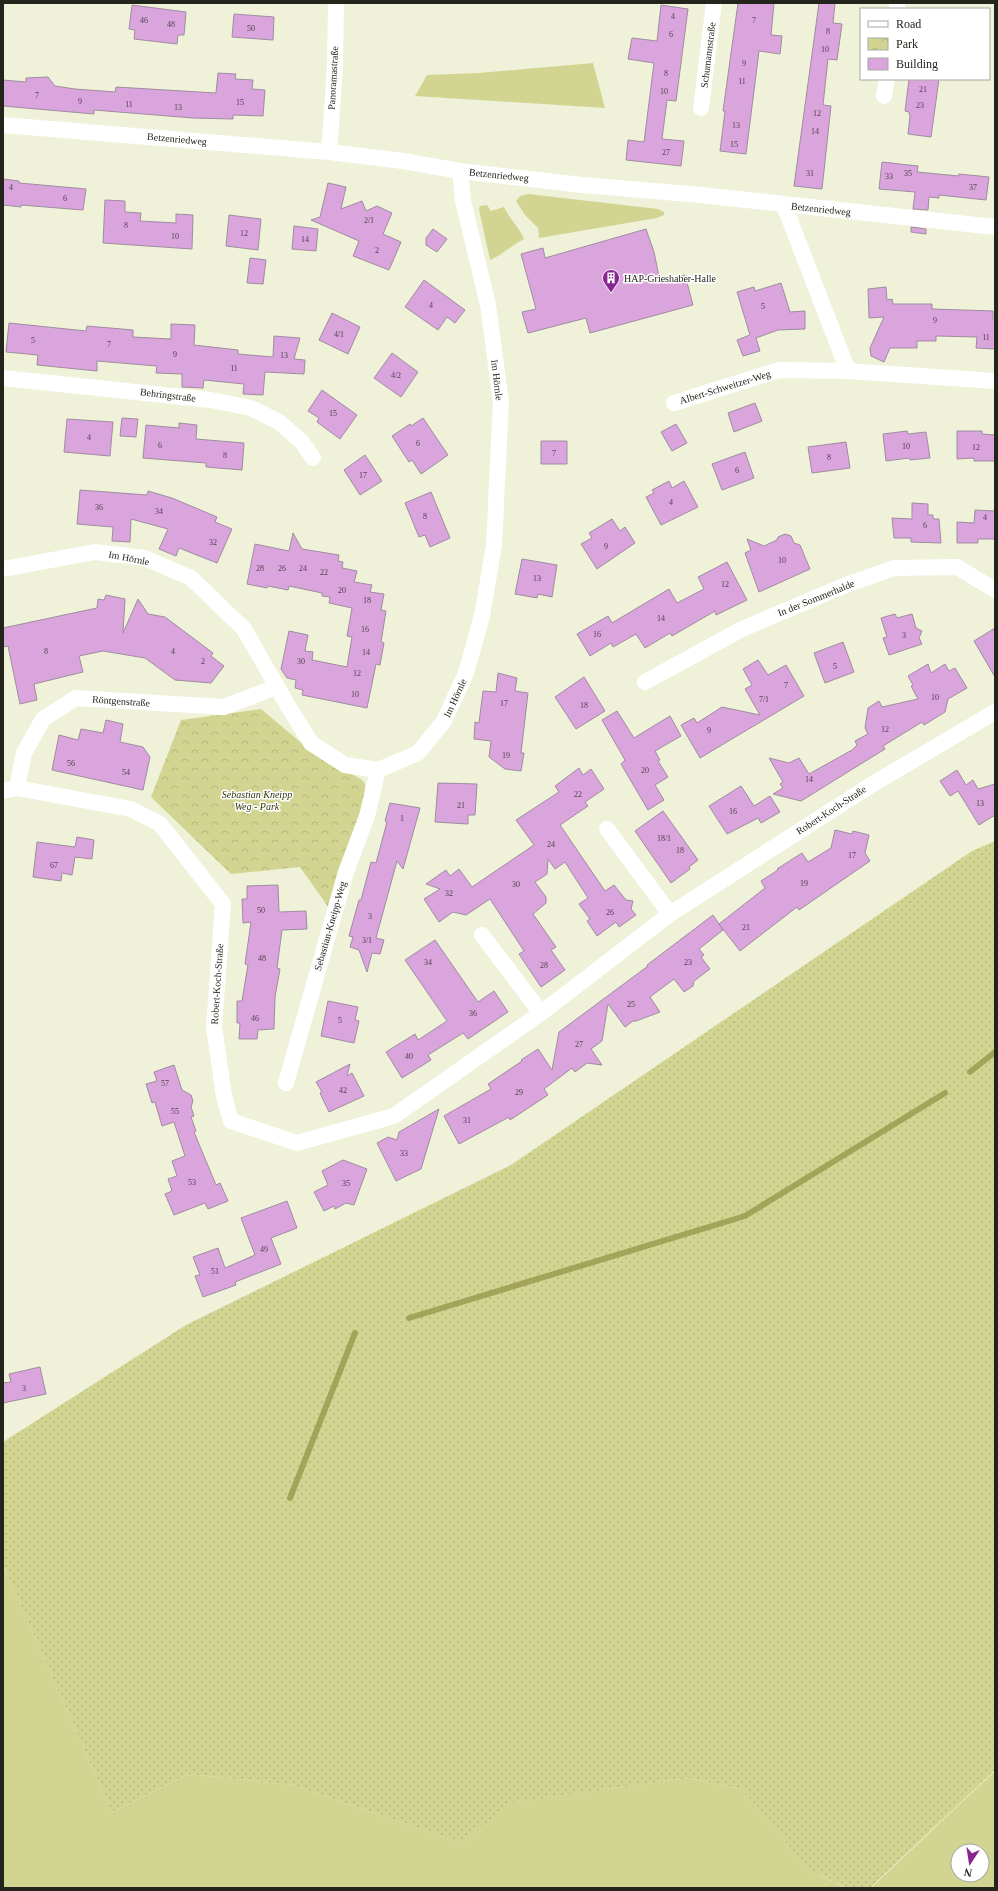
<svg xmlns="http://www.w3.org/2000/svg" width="998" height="1891" font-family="Georgia,serif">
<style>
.grass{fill:#d2d591;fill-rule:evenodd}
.park{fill:url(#park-crowns)}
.garden{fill:url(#garden-dots)}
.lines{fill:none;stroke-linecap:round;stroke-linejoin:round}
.stream{stroke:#a2a559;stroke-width:6}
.building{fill:#daa4dd;stroke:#9e8d9f}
.minor{stroke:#fff;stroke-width:16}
.labels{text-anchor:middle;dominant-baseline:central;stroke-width:3;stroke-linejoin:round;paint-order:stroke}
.number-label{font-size:8px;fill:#51444c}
.street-label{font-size:10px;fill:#23241b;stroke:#fff}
.poi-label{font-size:10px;fill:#23241b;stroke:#fff;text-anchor:start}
.park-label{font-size:10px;font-style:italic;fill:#323311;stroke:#fff}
</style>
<defs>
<pattern id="park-crowns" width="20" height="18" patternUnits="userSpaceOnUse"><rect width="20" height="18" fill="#d2d591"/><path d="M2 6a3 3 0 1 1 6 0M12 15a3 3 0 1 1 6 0" fill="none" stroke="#b4b77c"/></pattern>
<pattern id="garden-dots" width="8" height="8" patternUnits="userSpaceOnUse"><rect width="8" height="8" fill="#d2d591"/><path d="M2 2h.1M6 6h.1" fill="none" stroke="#b4b77c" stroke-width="1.8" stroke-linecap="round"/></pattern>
</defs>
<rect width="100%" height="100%" fill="#eff1d9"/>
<path class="grass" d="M593,63L605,108L415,96L427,75L478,73Z
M528,194L658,209L664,212V215L657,218L539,238L538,228L525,215L516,201L520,196Z
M487,205L491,211L504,207C510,220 520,228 524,239C512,245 502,255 490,260L479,209L480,206Z
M3,1565L112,1812L188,1774L293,1785L461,1843L510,1803L688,1778L742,1789L809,1870L846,1888H3Z
M995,1771V1888H871ZM958,1851H982V1875H958Z"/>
<path class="park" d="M261,709L305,746L362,780L365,784L364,811L329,908L300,867L231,874L151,797L181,720Z"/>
<path class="garden" d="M995,841V1770L870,1888H847L809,1870L742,1789L688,1778L511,1803L461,1843L293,1785L188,1774L112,1812L3,1565V1442L186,1325L511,1165L972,851Z"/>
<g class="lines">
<path class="stream" d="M970,1072L995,1052
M409,1318L745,1216L945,1093
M290,1498L355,1333"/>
</g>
<path class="building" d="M738,3H774L771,35L782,36L780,54L759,51L746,154L720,151L725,111H723Z
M819,3H835L833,23L842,24L837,60L828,59L823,105L831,106L822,189L794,186Z
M132,5L186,12L184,35H178L177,44L134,39L135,30L129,29Z
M661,5L688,9L676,101L667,100L662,139L684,141L681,166L626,160L628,140L644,142L654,63L628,59L632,38L657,41Z
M234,14L274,17L273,40L232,37Z
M218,73L236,74L235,79L253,80L252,89L265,90L263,116L233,115V119L193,118L94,110V114L3,106V80L26,82V78L48,77L55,86L75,89L115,92L116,87L216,93Z
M909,79H939L931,137L908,134L910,116L909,112L905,111Z
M882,162L918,166L917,172L959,176V174L989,177L986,200L939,195V198L929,197L928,210L913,209L915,192L879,189Z
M3,179L19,181V183L86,189L83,210L21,205V207L3,205Z
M328,183L346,187L341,209L362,201L366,211L377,206L392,213L383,234L401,242L389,270L353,256L359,241L311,220L320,217Z
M105,200L125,201V212L141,213L140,221L176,223V214L193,215L192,249L103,243Z
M229,215L261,219L258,250L226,246Z
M294,226L318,229L316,251L292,249Z
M911,227L926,229V234L911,232Z
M433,229L447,239L437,252L426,245V238Z
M646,229L654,252L660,281L685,275L693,305L590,333L586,318L528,333L522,312L536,309L521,254L543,248L545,258Z
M250,258L266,260L263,284L247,283Z
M424,280L465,310L455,323L447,317L438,330L405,307Z
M781,283L790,312L805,311V329L778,330L756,338L760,351L743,356L737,340L750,335L737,292L754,287L755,291Z
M886,287L887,300L892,299L893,304H932V309L993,311V319L995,320V349L976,348L977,337L936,336V341H917V348H890L884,362L871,356L870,348L884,317L869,318L868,289Z
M332,313L360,327L348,354L319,340Z
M9,323L86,331L87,326L133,330V337L171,339V324L195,325L194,345L238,350V354L273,357L274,336L300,338L294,359L305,360L304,374L265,372L263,395L243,394L244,384L204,380L203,388L182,387V374L156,373L157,366L97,361V371L37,365L38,355L6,352Z
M392,353L418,372L401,397L374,378Z
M322,390L357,415L340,439L317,422L319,418L308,411Z
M755,403L762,421L734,432L728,413Z
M122,418L138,419L136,437L120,436Z
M423,418L448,455L421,474L412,460L409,462L392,436L410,424L411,426Z
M67,419L113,422L110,456L64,452Z
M179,423L197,425L196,439L244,443L242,470L206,467V463L143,458L146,425L179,428Z
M676,424L687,443L672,451L661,432Z
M907,431L908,434L926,432L930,458L910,460L909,458L886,461L883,434Z
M957,431H982V434L995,435V461H974V458L957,459Z
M541,441H567V464H541Z
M846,442L850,468L812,473L808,447Z
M745,452L754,478L722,490L712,464Z
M365,455L382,481L360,495L344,470Z
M669,481L672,488L684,481L698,507L661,525L646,497L654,493L652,490Z
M80,490L147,495L148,491L172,498L217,517L215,522L232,529L217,563L179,548L176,556L159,549L168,529L131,519L130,542L112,541L113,527L77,524Z
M431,492L450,538L430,547L425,535L419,537L405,503Z
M912,503L928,504V515H933V519H939L941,543L911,542V538H894L892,518L912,519Z
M975,510L995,511V539H978V543H957V522L974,523Z
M612,519L620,531L625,527L635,543L597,569L581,544L592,538L589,533Z
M293,533L302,549L339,555L338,561L343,562L342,568L357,571L354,582L372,585L370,592L384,594L381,610L386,611L381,642L384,643L380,665L376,664L367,708L302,695L303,690L295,688L296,680L287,678L281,669L289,631L308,635L305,651L313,652L312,660L347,667L352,637L347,636L352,608L329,603L330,597L322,596V593L289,586L288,590L268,586L267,588L247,584L255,544L289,551Z
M785,534L791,536L794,543L800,545L810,569L759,592L745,553L751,550L747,539L764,546L777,540L778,537Z
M522,559L557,565L552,597L538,594L537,598L515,594Z
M727,562L747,600L716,615L715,611L672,636L670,633L645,648L636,634L613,647L611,643L590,656L577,634L608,616L612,623L669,589L677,603L704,589L698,577Z
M106,595L125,599L123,633L138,599L148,614L165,617L213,653L211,656L224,666L211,683L175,680L145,658L103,651L79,656L83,672L34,684L37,700L20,704L8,646L3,647V628L97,608L98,599L104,600Z
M895,614L897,618L912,614L916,628L922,631L919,638L922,644L889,655L883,638L887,637L881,618Z
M995,628V677L974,641Z
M843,642L854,672L825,683L814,653Z
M758,660L768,675L786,665L804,696L700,758L681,725L694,718L697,723L722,707L760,715L745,689L752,685L743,669Z
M928,664L931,673L945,664L949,671L955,668L967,688L948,699L945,712L924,725L922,722L883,746L885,749L801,801L773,794L783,788L780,784L783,782L769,758L789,763L799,758L809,774L852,750L857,745L855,741L868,734L865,728L868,708L879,701L882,707L918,699L911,686L913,685L908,676Z
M498,673L517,678L515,691L528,693L521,753H524L521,771L505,769L489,757L491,741L474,739L475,722L479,723L483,691L496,692Z
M584,677L605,711L576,729L555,697Z
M617,711L634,738L670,716L681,736L655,751L660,760L658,761L668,777L655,785L664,800L648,810L621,764L625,760L602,720Z
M106,720L123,724L120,742L143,747L150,757L143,790L52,770L59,735L78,740L81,729L103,733Z
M579,768L583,775L591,769L604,789L585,802L588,806L560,825L605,891L614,885L626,900L633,901L631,909L636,915L619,927L616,922L597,936L587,921L590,919L579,904L588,898L565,862L555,869L548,859L547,874L535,882L546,897V903L533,914L556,947L551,950L565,970L541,987L519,954L524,951L490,899L466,915L453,912L439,922L424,899L440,889L426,884L446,870L450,876L459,869L472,887L534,845L516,820L559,792L555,786Z
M957,770L966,785L973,780L978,789L995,784V815L979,825L958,791L950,796L940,781Z
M438,783L477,784L475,815H468V824L435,822Z
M741,786L754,806L770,796L780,812L761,823L758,818L727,834L709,806Z
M390,803L420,808L403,869L397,861L376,938L384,940L380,954L372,953L367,972L359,950L350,947L353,937L349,936L359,900H361L371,862L376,863L387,822L385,821Z
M663,811L698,860L689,867L690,869L671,883L635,831Z
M835,830L852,834L853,831L869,835L865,853L870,861L799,910L797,907L740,951L719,924L765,888L761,881L778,870L777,869L802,853L808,862L831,848Z
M77,837L94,840L92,859L75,857L72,875L62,873L61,881L33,877L37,842L75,847Z
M278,885L279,912L306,911L307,929L282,930L277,968L280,969L275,997L274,1029L258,1030L257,1039H239L240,1023H237V1001H242L248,965L245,964L251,922L243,923L242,899H247V886Z
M713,915L723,930L699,949L704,955L701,957L710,969L694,981L693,986L684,992L674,979L650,997L660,1012L636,1021H633L625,1027L608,1004L602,1041L591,1049L602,1065L587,1063L575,1072L572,1068L544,1089L548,1095L510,1120L509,1117L459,1144L444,1116L491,1089L488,1084L522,1061L521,1060L538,1049L552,1070L559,1032L648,966L647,965Z
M435,940L478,1002L494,991L508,1012L468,1039L463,1033L428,1055L431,1060L402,1078L386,1052L415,1034L418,1040L447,1021L405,960Z
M328,1001L358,1007L355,1020L359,1021L354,1043L321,1036Z
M350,1064L347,1076L352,1073L364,1096L329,1112L320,1093L322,1092L316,1082Z
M174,1065L182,1090L191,1095L193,1101L191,1107L194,1116L191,1117L196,1131L194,1132L216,1185L220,1183L228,1201L208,1209L205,1203L174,1215L165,1194L172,1191L168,1179L177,1176L172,1161L185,1156L174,1122L162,1126L155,1102L152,1103L146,1084L157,1081L154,1072Z
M439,1109L421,1169L396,1181L377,1143L388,1137L397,1140L399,1132Z
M343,1160L367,1169L354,1205L346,1203L335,1209L334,1206L324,1211L314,1192L328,1185L322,1171Z
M287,1201L297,1228L271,1238L281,1264L235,1282L236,1285L203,1297L195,1276L200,1275L193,1257L218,1248L225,1268L255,1255L241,1218Z
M40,1367L46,1394L3,1403V1383L11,1382L9,1374Z"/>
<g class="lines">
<path class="minor" d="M897,9V3
M884,96L887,79
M701,108L714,3
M3,125L329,152L403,161L460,171L582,185L701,195L995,227
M329,152L335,67L336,3
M784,205L848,371
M3,378L211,400L251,408L279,422L302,442L313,458
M674,403L779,370L848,371L995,381
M3,569L95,552L145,558L191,578L244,629L288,706L311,743L345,765L378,770L418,753L444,721L466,673L482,616L494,545L501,402L488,305L463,201L460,171
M645,682L742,629L846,585L894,568L957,567L995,590
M17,788L24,753L43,719L76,698L224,707L276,687
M3,791L17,788L131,809L160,824L223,904L214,1027L224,1096L231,1121L297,1143L394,1116L541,1013L670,914L871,785L995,712
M607,829L670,914
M482,935L541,1013
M286,1083L346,872L367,816L378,770"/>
</g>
<defs>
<symbol id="building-pin" viewBox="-11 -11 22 30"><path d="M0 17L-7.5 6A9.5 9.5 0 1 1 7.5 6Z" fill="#87268f" stroke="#fff"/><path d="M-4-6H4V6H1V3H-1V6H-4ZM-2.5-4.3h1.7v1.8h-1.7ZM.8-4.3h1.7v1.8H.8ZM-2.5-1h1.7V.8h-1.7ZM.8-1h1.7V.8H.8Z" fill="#fff"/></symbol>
</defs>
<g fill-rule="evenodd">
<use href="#building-pin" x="601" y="268" width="20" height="27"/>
</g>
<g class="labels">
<g class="number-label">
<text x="673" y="16">4</text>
<text x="144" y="20">46</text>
<text x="754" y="20">7</text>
<text x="171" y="24">48</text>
<text x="251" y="28">50</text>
<text x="828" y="31">8</text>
<text x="671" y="34">6</text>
<text x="825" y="49">10</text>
<text x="744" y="63">9</text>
<text x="666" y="73">8</text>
<text x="742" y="81">11</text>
<text x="923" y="89">21</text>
<text x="664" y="91">10</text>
<text x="37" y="95">7</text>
<text x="80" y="101">9</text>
<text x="240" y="102">15</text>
<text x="129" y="104">11</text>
<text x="920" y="105">23</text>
<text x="178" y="107">13</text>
<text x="817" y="113">12</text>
<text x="736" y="125">13</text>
<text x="815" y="131">14</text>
<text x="734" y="144">15</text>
<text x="666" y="152">27</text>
<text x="810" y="173">31</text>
<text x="908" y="173">35</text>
<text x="889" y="176">33</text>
<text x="11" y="187">4</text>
<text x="973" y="187">37</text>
<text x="65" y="198">6</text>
<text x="369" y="220">2/1</text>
<text x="126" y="225">8</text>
<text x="244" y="233">12</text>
<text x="175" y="236">10</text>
<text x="305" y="239">14</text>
<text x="377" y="250">2</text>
<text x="431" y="305">4</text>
<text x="763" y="306">5</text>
<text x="935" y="320">9</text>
<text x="339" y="334">4/1</text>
<text x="986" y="337">11</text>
<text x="33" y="340">5</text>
<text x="109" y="344">7</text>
<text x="175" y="354">9</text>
<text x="284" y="355">13</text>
<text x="234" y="368">11</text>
<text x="396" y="375">4/2</text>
<text x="333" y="413">15</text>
<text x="89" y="437">4</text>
<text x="418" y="443">6</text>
<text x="160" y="445">6</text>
<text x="906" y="446">10</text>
<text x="976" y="447">12</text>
<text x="554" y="453">7</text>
<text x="225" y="455">8</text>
<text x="829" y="457">8</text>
<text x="737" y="470">6</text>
<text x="363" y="475">17</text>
<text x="671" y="502">4</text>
<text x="99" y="507">36</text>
<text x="159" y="511">34</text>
<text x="425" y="516">8</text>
<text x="985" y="517">4</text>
<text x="925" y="525">6</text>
<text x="213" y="542">32</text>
<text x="606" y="546">9</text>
<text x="782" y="560">10</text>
<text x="260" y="568">28</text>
<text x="282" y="568">26</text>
<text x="303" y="568">24</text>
<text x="324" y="572">22</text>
<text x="537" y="578">13</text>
<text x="725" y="584">12</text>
<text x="342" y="590">20</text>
<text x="367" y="600">18</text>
<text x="661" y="618">14</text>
<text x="365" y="629">16</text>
<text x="597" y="634">16</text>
<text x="904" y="635">3</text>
<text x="46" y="651">8</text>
<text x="173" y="651">4</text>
<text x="366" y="652">14</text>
<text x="203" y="661">2</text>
<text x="301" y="661">30</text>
<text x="835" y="666">5</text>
<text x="357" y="673">12</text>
<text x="786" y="685">7</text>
<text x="355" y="694">10</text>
<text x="935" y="697">10</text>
<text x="764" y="699">7/1</text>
<text x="504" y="703">17</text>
<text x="584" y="705">18</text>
<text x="885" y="729">12</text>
<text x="709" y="730">9</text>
<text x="506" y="755">19</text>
<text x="71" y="763">56</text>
<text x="645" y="770">20</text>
<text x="126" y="772">54</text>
<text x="809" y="779">14</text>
<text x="578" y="794">22</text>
<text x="980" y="803">13</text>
<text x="461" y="805">21</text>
<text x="733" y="811">16</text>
<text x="402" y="818">1</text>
<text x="664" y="838">18/1</text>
<text x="551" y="844">24</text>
<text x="680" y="850">18</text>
<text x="852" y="855">17</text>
<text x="54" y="865">67</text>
<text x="804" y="883">19</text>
<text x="516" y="884">30</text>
<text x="449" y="893">32</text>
<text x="261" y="910">50</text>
<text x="610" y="912">26</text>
<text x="370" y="916">3</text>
<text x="746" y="927">21</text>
<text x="367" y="940">3/1</text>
<text x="262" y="958">48</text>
<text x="428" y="962">34</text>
<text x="688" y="962">23</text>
<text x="544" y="965">28</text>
<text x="631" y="1004">25</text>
<text x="473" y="1013">36</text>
<text x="255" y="1018">46</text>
<text x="340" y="1020">5</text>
<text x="579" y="1044">27</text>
<text x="409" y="1056">40</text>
<text x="165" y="1083">57</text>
<text x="343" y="1090">42</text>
<text x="519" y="1092">29</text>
<text x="175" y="1111">55</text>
<text x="467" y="1120">31</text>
<text x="404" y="1153">33</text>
<text x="192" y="1182">53</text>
<text x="346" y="1183">35</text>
<text x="264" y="1249">49</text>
<text x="215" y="1271">51</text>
<text x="24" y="1388">3</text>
</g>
<g class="street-label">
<text transform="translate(708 55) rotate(-83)">Schumannstraße</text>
<text transform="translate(333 78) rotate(-87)">Panoramastraße</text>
<text transform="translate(177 139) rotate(5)">Betzenriedweg</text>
<text transform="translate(499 175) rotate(6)">Betzenriedweg</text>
<text transform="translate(821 209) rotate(6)">Betzenriedweg</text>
<text transform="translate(497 380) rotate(83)">Im Hörnle</text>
<text transform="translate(725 387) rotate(-17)">Albert-Schweitzer-Weg</text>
<text transform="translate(168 395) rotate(7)">Behringstraße</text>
<text transform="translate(129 558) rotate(11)">Im Hörnle</text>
<text transform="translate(816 598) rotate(-22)">In der Sommerhalde</text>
<text transform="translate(455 698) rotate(-65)">Im Hörnle</text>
<text transform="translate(121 701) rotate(4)">Röntgenstraße</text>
<text transform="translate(831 810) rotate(-33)">Robert-Koch-Straße</text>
<text transform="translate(330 926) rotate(-74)">Sebastian-Kneipp-Weg</text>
<text transform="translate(217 984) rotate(-86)">Robert-Koch-Straße</text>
</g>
<g class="poi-label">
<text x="624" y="278">HAP-Grieshaber-Halle</text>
</g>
<g class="park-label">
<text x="257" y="794">Sebastian Kneipp<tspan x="257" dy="12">Weg - Park</tspan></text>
</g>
</g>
<rect width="998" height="1891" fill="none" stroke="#23241b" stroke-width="8"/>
<rect x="860" y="8" width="130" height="72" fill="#ffffff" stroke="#a7a7a4"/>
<rect x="868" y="21" width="20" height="6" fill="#ffffff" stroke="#a7a7a4"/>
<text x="896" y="28" font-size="12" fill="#23241b">Road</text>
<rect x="868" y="38" width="20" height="12" fill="url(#park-crowns)" stroke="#a7a7a4"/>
<text x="896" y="48" font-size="12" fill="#23241b">Park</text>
<rect x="868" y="58" width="20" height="12" fill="#daa4dd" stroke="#a7a7a4"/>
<text x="896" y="68" font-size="12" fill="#23241b">Building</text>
<g transform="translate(970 1863) rotate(192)"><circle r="19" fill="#ffffff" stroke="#a7a7a4"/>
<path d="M0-3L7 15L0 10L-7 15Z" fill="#87268f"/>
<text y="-6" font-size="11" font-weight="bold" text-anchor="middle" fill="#23241b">N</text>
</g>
</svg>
